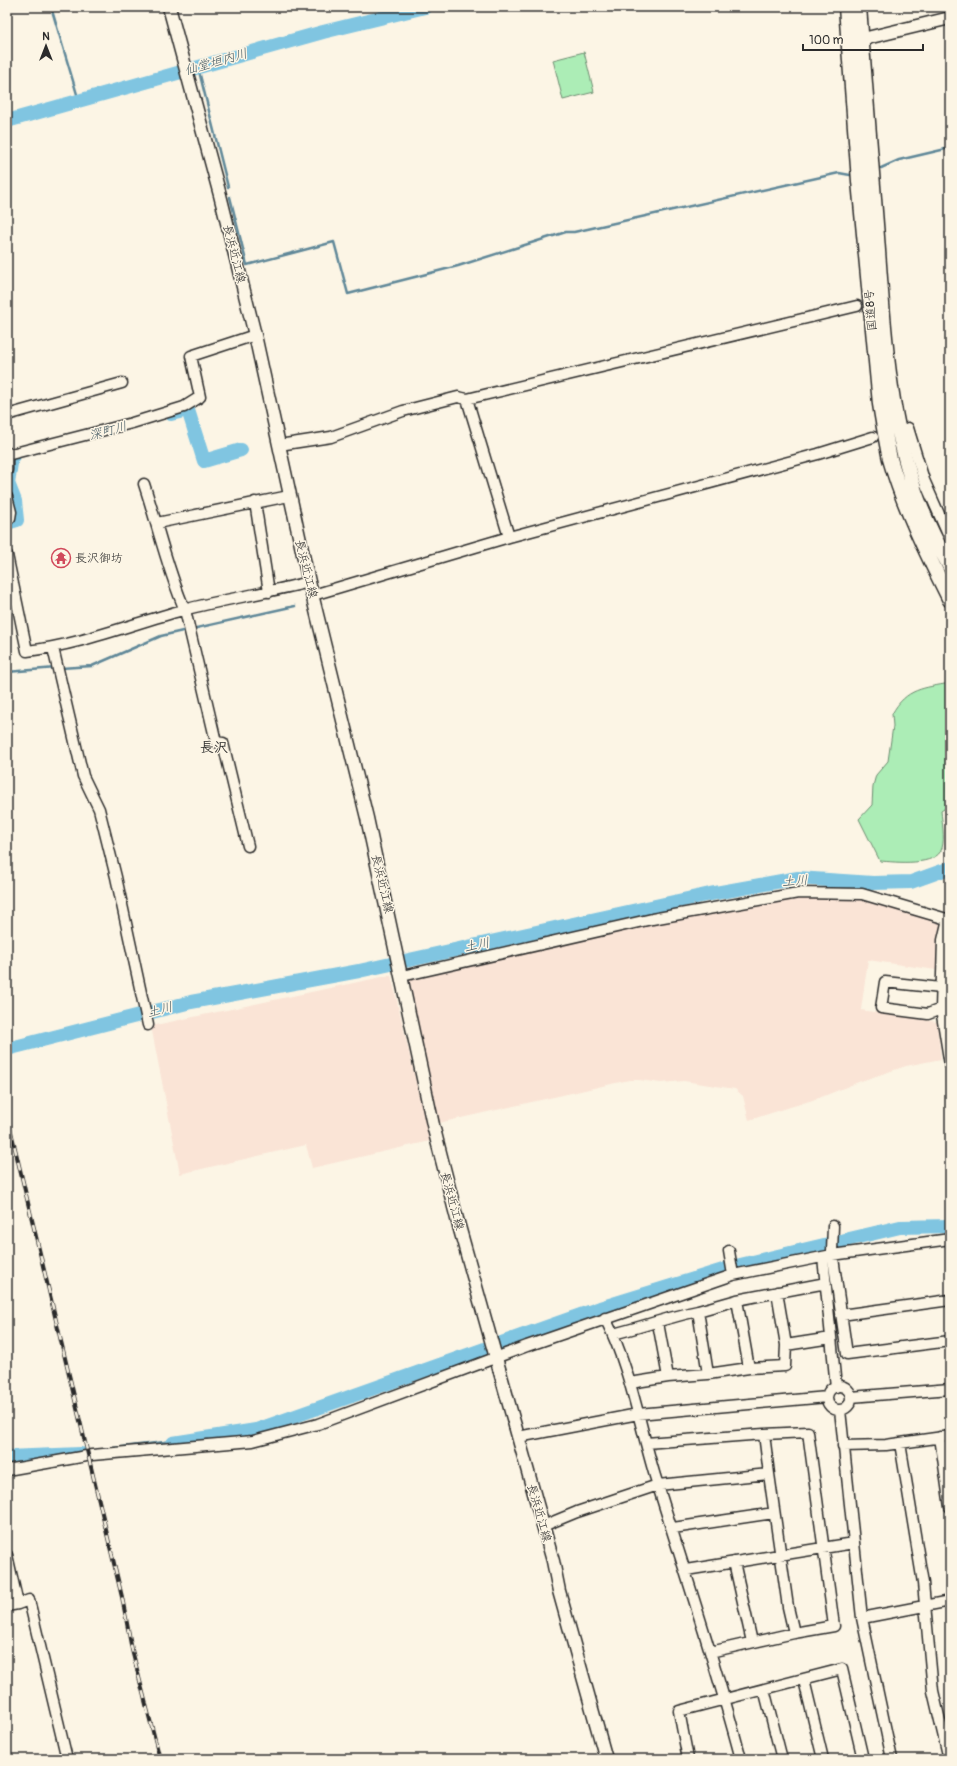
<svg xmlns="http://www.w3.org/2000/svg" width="957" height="1766" font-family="Pangolin,'Klee One',sans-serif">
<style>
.built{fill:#fae4d6}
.green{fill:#acedb6;stroke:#6c8c70}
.water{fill:#80c5e1;stroke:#5e8798}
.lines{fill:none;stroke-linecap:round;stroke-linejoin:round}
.stream{stroke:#5e8798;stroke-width:2.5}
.river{stroke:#80c5e1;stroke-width:14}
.minor-casing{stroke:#2b2b2b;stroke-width:13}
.major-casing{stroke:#2b2b2b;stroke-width:15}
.highway-casing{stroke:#2b2b2b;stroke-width:17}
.minor{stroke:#fcf5e5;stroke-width:10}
.major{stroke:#fcf5e5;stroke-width:12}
.highway{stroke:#fcf5e5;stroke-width:14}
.rail-casing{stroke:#2b2b2b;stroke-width:4}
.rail{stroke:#fcf5e5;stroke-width:2.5;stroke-dasharray:8;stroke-linecap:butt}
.labels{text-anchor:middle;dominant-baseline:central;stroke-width:3;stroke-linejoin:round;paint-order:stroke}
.street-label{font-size:12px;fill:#2b2b2b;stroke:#fcf5e5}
.poi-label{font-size:12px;fill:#2b2b2b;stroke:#fcf5e5;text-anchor:start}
.water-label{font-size:13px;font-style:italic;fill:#445962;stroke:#fcf5e5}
.quarter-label{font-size:14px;font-weight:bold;fill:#2b2b2b;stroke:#fcf5e5}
</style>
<rect width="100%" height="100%" fill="#fcf5e5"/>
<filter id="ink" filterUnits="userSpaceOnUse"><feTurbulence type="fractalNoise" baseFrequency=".025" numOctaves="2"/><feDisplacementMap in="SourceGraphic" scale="8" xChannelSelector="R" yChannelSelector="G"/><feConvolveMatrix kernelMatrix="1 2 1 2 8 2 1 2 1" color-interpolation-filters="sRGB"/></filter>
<g filter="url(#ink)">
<path class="built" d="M795,897L861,898L942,921L936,970L868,960L861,1010L937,1022L941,1059L906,1066L861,1081L819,1098L749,1120L743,1096L735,1089L684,1081L661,1083L639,1080H629L439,1123L405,978L527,950L707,912Z
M391,975L430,1141L312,1168L306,1145L180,1174L151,1026Z"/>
<path class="green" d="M584,52L594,92L563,100L553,60Z
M950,683V805L941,811C942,822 945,838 942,848C937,867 895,862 880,861L859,819L872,805L873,786L876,775L888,761L893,726L892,714C906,688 924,688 950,683Z"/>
<path class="water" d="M192,1438L193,1443L72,1456L73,1452Z"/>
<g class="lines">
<path class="stream" d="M51,7L79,101
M198,67L228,187
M881,168L899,160L950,148
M230,197L247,265L334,242L348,294L458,266L566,232H574L839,173L850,175
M192,629L295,606
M61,668L92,666L161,636L187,630
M7,672L56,668"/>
<path class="river" d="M7,121L323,32L425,7
M171,414L188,410L204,461L241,450
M7,523L17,520L15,501L8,483L12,457L14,456
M7,1049L191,1002L359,971L710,894L798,878L873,883L911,882L950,868
M173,1443L256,1430L600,1308L736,1266L900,1227L950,1226
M7,1457L81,1454"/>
<defs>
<path id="minor" d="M467,399L509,537
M7,415L122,383
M908,428L924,480L950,539
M279,445L331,437L403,411L458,397L467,399L857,306
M7,452V470
M7,455L132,423L184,407L200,397L191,356L255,335
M144,484C158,526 167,569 185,610L216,742L223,743L248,846
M7,497L11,512L10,518L7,519
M255,502L269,592
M157,523L289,496
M7,555L27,651C80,645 131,624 183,610C225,599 267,593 309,582
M313,595L509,537L818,454L873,437
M53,648L83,776L99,809L116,877L148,1025
M948,919L943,940L941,1009L950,1065
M402,976L652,919L798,893L862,894L950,920
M941,1009L928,1014L881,1008L885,982L941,988
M833,1226L832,1251L847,1354L950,1341
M729,1251L733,1275
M823,1257L836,1387
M777,1292L786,1345
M737,1300L826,1283
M841,1315L950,1300
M605,1318C630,1367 639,1423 655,1476C684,1570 716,1664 741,1759
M658,1323L668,1377
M613,1334C642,1327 669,1317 698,1311
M708,1374L698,1311L737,1300L749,1368
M630,1383L668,1377L708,1374L749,1368L785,1366L786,1345L831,1338
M827 1398a12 12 0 1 1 24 0a12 12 0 1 1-24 0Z
M851,1397L950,1389
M840,1410L862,1618L892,1759
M518,1437L638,1414L827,1397
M940,1437L950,1507
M900,1443L923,1583L933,1691L949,1759
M843,1446L886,1445L950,1436
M7,1470L92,1455L253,1441L318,1424L527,1346L733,1275L832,1255L950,1239
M769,1474L788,1607L794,1633
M543,1526L577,1512L658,1485L769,1474L764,1434L646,1443
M673,1528L774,1513
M7,1555L18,1604L29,1600L67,1759
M734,1562L752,1642
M686,1570L854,1543
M7,1606L18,1604
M862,1618L950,1601
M710,1652L794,1633L834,1626L808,1432L764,1434
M804,1680L823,1759
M764,1689L782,1759
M688,1759L679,1711L842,1669L863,1759"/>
<path id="major" d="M169,7L220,195L255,335L309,582L367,818L433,1125L457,1219L553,1561L559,1591L606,1759
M854,40L867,38L950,18"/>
<path id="highway" d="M846,7L859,181L880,404C883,422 886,441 890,459C904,508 927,554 950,600
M859,7C865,83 871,160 877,237C883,318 887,403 912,482C921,512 935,540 950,567"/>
</defs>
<use href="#minor" class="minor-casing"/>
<use href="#major" class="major-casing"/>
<use href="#highway" class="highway-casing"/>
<use href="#minor" class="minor"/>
<use href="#major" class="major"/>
<use href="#highway" class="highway"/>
<defs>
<path id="rail" d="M7,1115L122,1597L132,1650L160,1759"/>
</defs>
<use href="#rail" class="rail-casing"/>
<use href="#rail" class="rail"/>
</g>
</g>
<defs>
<symbol id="temple-ring" viewBox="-11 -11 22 22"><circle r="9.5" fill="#fcf5e5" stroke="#d1495b" stroke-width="1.5"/><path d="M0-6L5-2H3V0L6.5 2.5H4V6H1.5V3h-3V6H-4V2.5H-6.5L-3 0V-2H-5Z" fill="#d1495b"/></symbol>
</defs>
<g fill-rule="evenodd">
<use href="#temple-ring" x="50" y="547" width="22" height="22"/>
</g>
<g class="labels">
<g class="street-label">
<text transform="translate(234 254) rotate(76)">長浜近江線</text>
<text transform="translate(871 310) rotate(-95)">国道8号</text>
<text transform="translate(306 569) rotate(76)">長浜近江線</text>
<text transform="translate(382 884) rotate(77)">長浜近江線</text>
<text transform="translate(452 1201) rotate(75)">長浜近江線</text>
<text transform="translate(539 1513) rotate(74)">長浜近江線</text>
</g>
<g class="poi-label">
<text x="75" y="558">長沢御坊</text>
</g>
<g class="water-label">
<text transform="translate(216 62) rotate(-16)">仙堂垣内川</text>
<text transform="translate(108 431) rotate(-15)">深町川</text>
<text transform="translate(795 881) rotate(-4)">土川</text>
<text transform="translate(477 945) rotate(-12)">土川</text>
<text transform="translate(160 1010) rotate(-15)">土川</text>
</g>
<g class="quarter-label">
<text x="214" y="747">長沢</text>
</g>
</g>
<rect width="957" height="1766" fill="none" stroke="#fcf5e5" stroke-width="24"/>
<rect x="12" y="12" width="933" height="1742" fill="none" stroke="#2b2b2b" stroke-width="1.5" filter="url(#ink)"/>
<g transform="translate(46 46)" stroke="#fcf5e5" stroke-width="3" paint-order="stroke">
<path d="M0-3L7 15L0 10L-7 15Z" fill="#2b2b2b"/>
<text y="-6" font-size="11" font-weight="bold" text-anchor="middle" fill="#2b2b2b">N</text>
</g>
<path d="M803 44v6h120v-6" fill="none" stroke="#2b2b2b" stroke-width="2"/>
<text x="809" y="44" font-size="12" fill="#2b2b2b" stroke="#fcf5e5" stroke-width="3" paint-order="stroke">100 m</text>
</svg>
